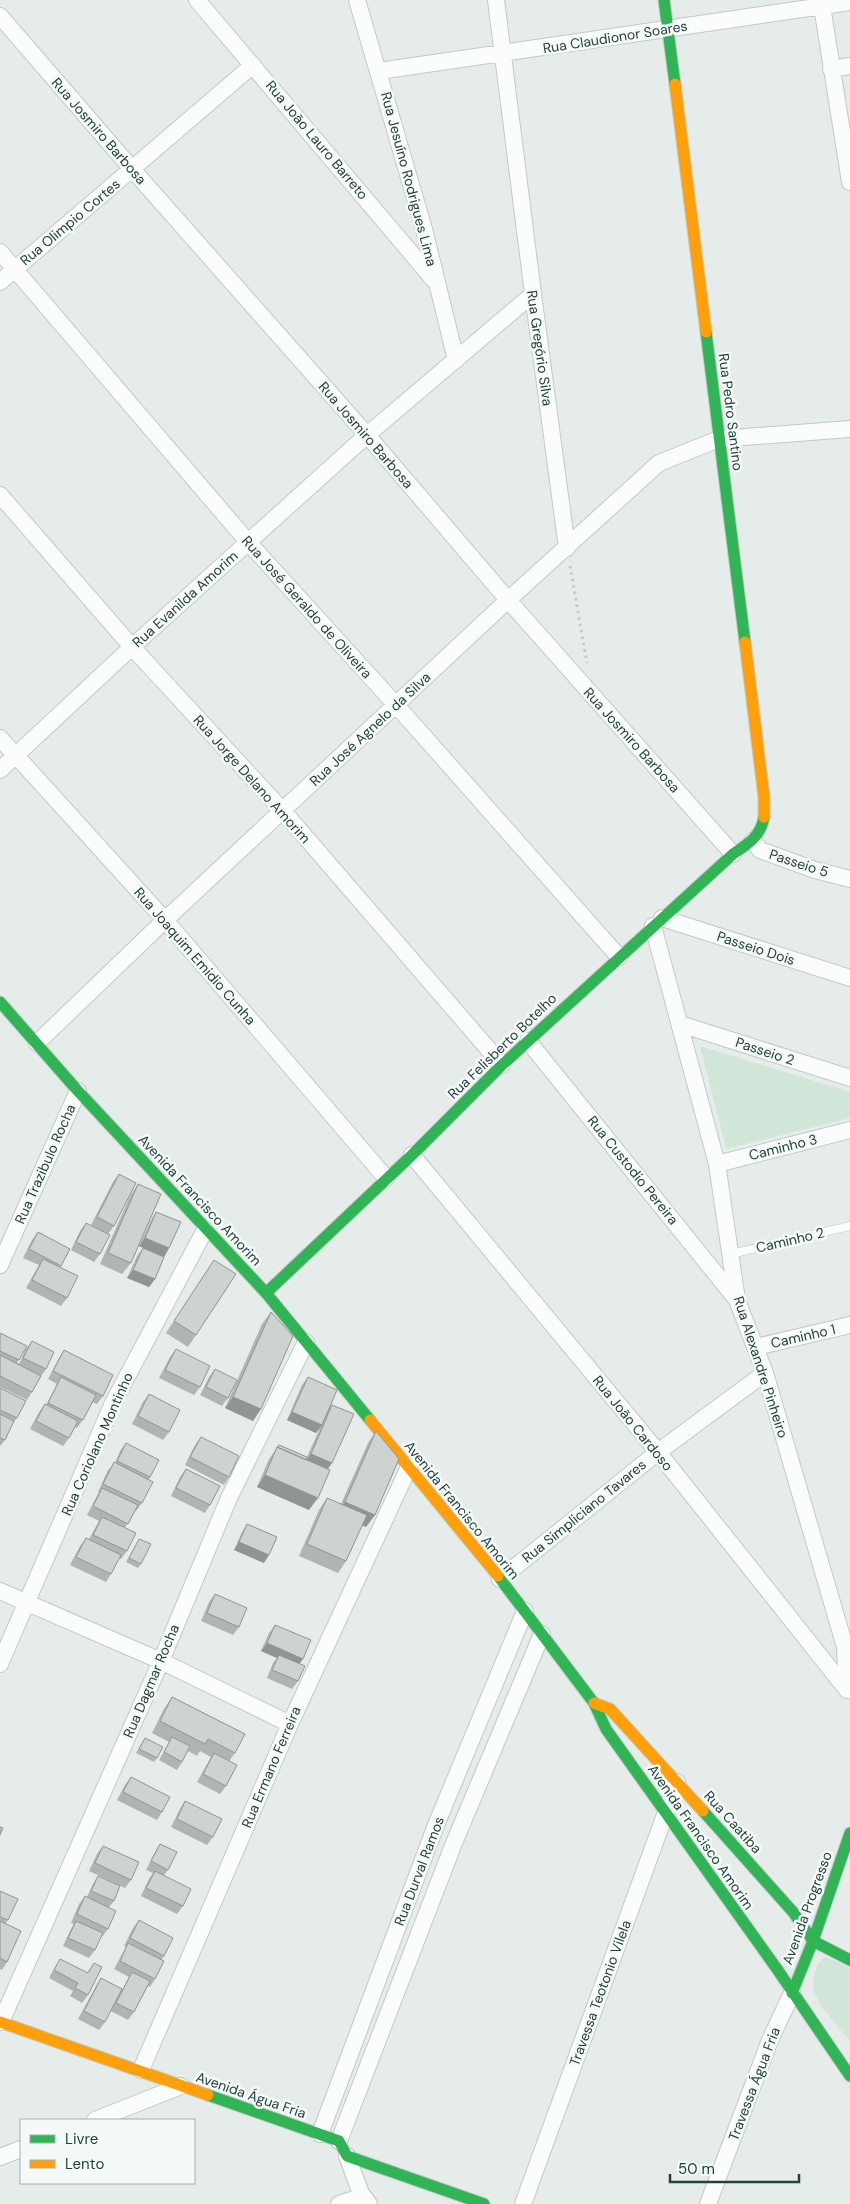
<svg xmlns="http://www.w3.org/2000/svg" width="850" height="2204" font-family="'DM Sans',sans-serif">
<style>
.green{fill:#cfe6d8}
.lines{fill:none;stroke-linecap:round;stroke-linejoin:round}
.lane-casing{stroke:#c3c9c7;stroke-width:9}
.street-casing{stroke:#c3c9c7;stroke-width:18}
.fast-casing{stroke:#c1cac7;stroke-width:13}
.slow-casing{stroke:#c1cac7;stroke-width:13}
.path{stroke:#c2cbca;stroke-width:3;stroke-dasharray:2.5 4;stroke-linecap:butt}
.lane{stroke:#fbfcfc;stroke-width:8}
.street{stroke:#fbfcfc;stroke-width:16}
.fast{stroke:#30b455;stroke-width:11}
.slow{stroke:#ff9f0a;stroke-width:11}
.wall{fill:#b0b5b4}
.shaded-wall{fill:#909492}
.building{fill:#cdd3d1;stroke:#909492}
.labels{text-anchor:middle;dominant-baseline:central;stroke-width:5;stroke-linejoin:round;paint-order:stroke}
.street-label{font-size:14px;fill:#22413c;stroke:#f5faf8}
</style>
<rect width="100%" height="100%" fill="#e6ecea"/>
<path class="green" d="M700,1046L850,1092V1118L726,1149Z
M826,1957L850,1968V2041C839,2027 824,2012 816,1996C810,1984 814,1963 826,1957Z"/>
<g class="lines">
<defs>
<path id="lane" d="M731,1254L850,1226"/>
<path id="street" d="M197,0L434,280
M357,0L424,229L456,360
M496,0L533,294L567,548
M821,0L850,182
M0,16L132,169L367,435L508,600L733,854
M831,69L850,66
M379,71L850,2
M0,252L248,542L396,705L619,957
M0,282L253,65
M0,495L132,647L283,811L502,1065
M0,738L165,920L386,1178
M0,770L132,647L367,435L533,294
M753,841L760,850L815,870L850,879
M662,918L850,978
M653,926L717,1164L737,1300L765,1373L845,1647L847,1689
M680,1024L850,1078
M528,1041L737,1300
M37,1043L165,920L508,600L659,463L719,439L850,429
M412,1155L658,1452L847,1690
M717,1164L850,1130
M0,1265L78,1091
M756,1347L850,1325
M500,1579L658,1452L765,1373
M0,1591L161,1661L290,1724
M0,1664L113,1403L205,1230
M1,2022L161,1661L229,1498L306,1342
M141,2070L290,1724L409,1467
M95,2120L181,2086
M320,2134L436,1825L525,1611
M339,2141L454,1843L542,1634
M347,2156L365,2204
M0,2157L21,2149
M339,2204L363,2196L369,2204
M523,2204L677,1782
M708,2204L770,2040L792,1993"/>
<path id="fast" d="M664,0L675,84
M706,332L745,642
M0,1002L78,1091L266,1293L370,1420
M266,1293L412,1155L502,1065L733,854C748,844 761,836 764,817
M498,1576L594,1703L606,1729L777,1969L850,2076
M703,1811L793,1912L813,1941L850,1960
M792,1993L813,1941L850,1833
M208,2095L339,2141L347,2156L484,2204"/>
<path id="slow" d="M675,84L706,332
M745,642L764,797V817
M370,1420L498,1576
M594,1703L610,1709L703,1811
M0,2022L208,2095"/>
</defs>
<use href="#lane" class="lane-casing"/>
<use href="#street" class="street-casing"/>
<use href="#fast" class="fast-casing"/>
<use href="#slow" class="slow-casing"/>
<path class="path" d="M570,566L587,663"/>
<use href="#lane" class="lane"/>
<use href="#street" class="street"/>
<use href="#fast" class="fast"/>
<use href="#slow" class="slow"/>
</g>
<path class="wall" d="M119,1174L114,1226L108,1234L91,1225L113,1182Z
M138,1184L131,1263L122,1274L100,1264L130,1196Z
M156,1212L169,1248L164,1257L139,1246L151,1220Z
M86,1223L100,1254L94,1262L71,1250L80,1231Z
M38,1232L70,1249L60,1267L67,1298L61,1306L26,1288L39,1265L23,1258L32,1240Z
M143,1248L155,1279L149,1287L127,1278L137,1256Z
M214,1260L196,1335L188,1347L166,1333Z
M271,1312L253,1421L225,1408L262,1324Z
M0,1333L19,1360L17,1363L19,1364L26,1349L32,1341L46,1369L41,1376L32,1392L27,1400L0,1387Z
M176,1349L200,1387L194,1395L159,1378L170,1357Z
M64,1350L103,1396L97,1404L92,1402L83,1420L77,1428L75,1427L69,1438L63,1446L30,1429L39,1412L45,1404L46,1405L57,1384L48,1379L59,1358Z
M215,1369L228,1398L222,1406L200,1395L209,1377Z
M308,1377L328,1410L332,1405V1463L328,1469L309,1510L257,1487L269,1459L279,1445L307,1457L320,1428L316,1433L287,1420L302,1385Z
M0,1388L17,1418L11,1426L5,1440L0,1446Z
M149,1394L169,1432L163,1440L132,1424L143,1402Z
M376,1431L366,1527L362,1525L346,1561L338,1573L299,1556L319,1510L327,1498L341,1504L368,1443Z
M201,1437L229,1477L224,1485L185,1465L195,1445Z
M126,1443L150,1477L149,1479L142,1503L136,1511L135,1510L125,1528L127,1551L121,1559L119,1558L111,1574L106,1582L70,1565L80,1546L86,1538L89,1539L99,1521L87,1515L99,1492H98L108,1470L115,1463L120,1451Z
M186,1469L210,1505L205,1513L171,1496L180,1477Z
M247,1524L264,1563L234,1550L242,1532Z
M139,1539L141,1564L138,1568L126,1562Z
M215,1594L239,1627L233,1635L201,1621L209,1602Z
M275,1625L299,1663L298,1681L292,1689L267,1678L273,1663L277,1658L261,1651L269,1633Z
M172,1697L235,1753L229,1761L226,1786L220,1794L197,1782L211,1757L200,1751L197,1756L188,1751L182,1762L177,1770L159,1760L169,1742L152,1733L164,1709Z
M145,1738L157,1758L154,1762L136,1753Z
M131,1777L162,1812L157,1820L117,1800L125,1785Z
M185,1801L213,1837L207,1845L171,1827L180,1809Z
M160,1844L168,1870L164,1875L183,1906L177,1914L141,1896L149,1879L153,1873L146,1870L155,1852Z
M103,1846L131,1880L125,1888L89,1871L97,1854Z
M98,1876L114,1901L109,1907L108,1929L102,1937L101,1936L95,1950L89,1958L63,1946L71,1929L74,1924L71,1923L79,1904L85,1896L87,1897L93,1884Z
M0,1891L8,1920L6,1923L7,1962L2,1970L0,1969Z
M139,1920L164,1956L161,1960L155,1979L150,1987L148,1986L134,2012L128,2020L111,2011L129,1977L114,1969L126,1947L124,1946L133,1928Z
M60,1959L87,1973L94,1963L88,1995L82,2003L70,1996L73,1991L49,1978L55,1967Z
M101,1978L105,2022L99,2030L78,2019L96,1986Z"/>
<path class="shaded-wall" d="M145,1238L169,1248L164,1257L139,1246Z
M133,1270L155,1279L149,1287L127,1278Z
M233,1397L261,1409L253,1421L225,1408Z
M292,1412L322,1425L316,1433L287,1420Z
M311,1454L332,1463L326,1471L305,1462Z
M265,1475L318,1498L309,1510L257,1487Z
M345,1502L375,1515L366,1527L336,1514Z
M239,1542L269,1555L264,1563L234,1550Z
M267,1643L303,1659L297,1667L279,1655L277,1658L261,1651Z"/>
<path class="building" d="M119,1174L136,1183L114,1226L97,1217Z
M138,1184L161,1194L131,1263L108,1253Z
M156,1212L181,1222L169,1248L145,1238Z
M86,1223L110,1235L100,1254L76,1242Z
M38,1232L70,1249L61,1266L29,1249Z
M143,1248L164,1257L155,1279L133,1270Z
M43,1259L78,1276L67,1298L32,1280Z
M214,1260L236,1274L196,1335L174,1321Z
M271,1312L293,1336L261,1409L233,1397Z
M0,1333L27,1346L19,1360L0,1351Z
M32,1341L54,1352L46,1369L23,1358Z
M176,1349L210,1366L200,1387L165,1370Z
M64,1350L113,1375L103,1396L53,1371Z
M0,1355L41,1376L32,1392L0,1376Z
M215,1369L237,1380L228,1398L206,1387Z
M61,1377L96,1395L83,1420L48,1403Z
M308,1377L337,1390L322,1425L292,1412Z
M0,1388L26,1401L17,1418L0,1410Z
M149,1394L180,1410L169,1432L138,1416Z
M45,1404L78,1421L69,1438L36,1421Z
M332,1405L354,1414L332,1463L311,1454Z
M0,1414L14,1421L5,1440L0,1438Z
M376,1431L399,1459L375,1515L345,1502Z
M201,1437L239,1456L229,1477L190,1457Z
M126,1443L159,1460L150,1477L117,1461Z
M279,1445L307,1457L306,1460L277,1447Z
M277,1447L330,1470L318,1498L265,1475Z
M114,1462L153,1482L142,1503L103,1484Z
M186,1469L220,1486L210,1505L176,1488Z
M102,1488L138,1505L128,1524L93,1506Z
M327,1498L367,1515L346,1561L307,1544Z
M102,1517L136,1533L127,1551L93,1535Z
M247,1524L277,1537L269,1555L239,1542Z
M86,1538L121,1555L111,1574L76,1557Z
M139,1539L151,1544L141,1564L129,1558Z
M215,1594L247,1608L239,1627L207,1613Z
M275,1625L311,1640L303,1659L267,1643Z
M279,1655L305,1666L298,1681L272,1670Z
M172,1697L245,1734L235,1753L208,1739L205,1744L160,1721Z
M172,1737L190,1746L182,1762L164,1752Z
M145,1738L163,1747L157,1758L139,1749Z
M214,1753L237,1765L226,1786L203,1774Z
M131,1777L170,1797L162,1812L123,1792Z
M185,1801L222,1819L213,1837L177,1819Z
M0,1827L3,1828L0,1835Z
M160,1844L177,1852L168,1870L151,1861Z
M103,1846L139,1862L131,1880L95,1863Z
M155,1871L191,1889L183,1906L146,1888Z
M98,1876L120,1886L114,1901L91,1891Z
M0,1891L18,1899L8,1920L0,1917Z
M85,1896L116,1911L108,1929L77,1914Z
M139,1920L173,1938L164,1956L130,1938Z
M0,1921L21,1931L7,1962L0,1958Z
M76,1921L103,1933L95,1950L68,1938Z
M128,1943L164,1961L155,1979L120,1961Z
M60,1959L88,1973L94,1963L102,1967L88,1995L75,1988L78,1983L54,1970Z
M132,1972L150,1981L134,2012L116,2003Z
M101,1978L122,1989L105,2022L84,2011Z"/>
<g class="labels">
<g class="street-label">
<text transform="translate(615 37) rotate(-9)">Rua Claudionor Soares</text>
<text transform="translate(99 131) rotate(49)">Rua Josmiro Barbosa</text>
<text transform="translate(317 140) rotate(50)">Rua João Lauro Barreto</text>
<text transform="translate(409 179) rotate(75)">Rua Jesuíno Rodrigues Lima</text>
<text transform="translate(70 222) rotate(-40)">Rua Olimpio Cortes</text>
<text transform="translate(540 348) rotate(82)">Rua Gregório Silva</text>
<text transform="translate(731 412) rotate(83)">Rua Pedro Santino</text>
<text transform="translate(366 435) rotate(49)">Rua Josmiro Barbosa</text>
<text transform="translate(185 599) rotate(-42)">Rua Evanilda Amorim</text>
<text transform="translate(307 607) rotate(48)">Rua José Geraldo de Oliveira</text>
<text transform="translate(370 729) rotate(-43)">Rua José Agnelo da Silva</text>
<text transform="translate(632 740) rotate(48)">Rua Josmiro Barbosa</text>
<text transform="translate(252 779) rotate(48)">Rua Jorge Delano Amorim</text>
<text transform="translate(799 863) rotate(18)">Passeio 5</text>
<text transform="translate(756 948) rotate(18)">Passeio Dois</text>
<text transform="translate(195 956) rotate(49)">Rua Joaquim Emidio Cunha</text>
<text transform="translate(502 1046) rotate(-44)">Rua Felisberto Botelho</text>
<text transform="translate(765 1051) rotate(18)">Passeio 2</text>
<text transform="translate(783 1147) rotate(-14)">Caminho 3</text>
<text transform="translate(45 1164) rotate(-66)">Rua Trazibulo Rocha</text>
<text transform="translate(633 1170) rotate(51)">Rua Custodio Pereira</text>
<text transform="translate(200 1200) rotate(47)">Avenida Francisco Amorim</text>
<text transform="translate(790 1240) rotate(-13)">Caminho 2</text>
<text transform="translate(803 1336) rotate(-13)">Caminho 1</text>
<text transform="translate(761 1367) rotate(72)">Rua Alexandre Pinheiro</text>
<text transform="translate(633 1423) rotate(51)">Rua João Cardoso</text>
<text transform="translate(97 1444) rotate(-66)">Rua Coriolano Montinho</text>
<text transform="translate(462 1510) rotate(51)">Avenida Francisco Amorim</text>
<text transform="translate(584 1511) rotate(-39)">Rua Simpliciano Tavares</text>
<text transform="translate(151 1681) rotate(-67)">Rua Dagmar Rocha</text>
<text transform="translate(271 1767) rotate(-67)">Rua Ermano Ferreira</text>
<text transform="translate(733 1822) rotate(48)">Rua Caatiba</text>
<text transform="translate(701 1837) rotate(55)">Avenida Francisco Amorim</text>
<text transform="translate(419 1871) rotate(-69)">Rua Durval Ramos</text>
<text transform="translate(807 1908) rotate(-70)">Avenida Progresso</text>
<text transform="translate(600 1993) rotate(-70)">Travessa Teotonio Vilela</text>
<text transform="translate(754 2084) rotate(-69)">Travessa Água Fria</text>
<text transform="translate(251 2095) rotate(19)">Avenida Água Fria</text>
</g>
</g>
<rect x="20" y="2119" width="175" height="65" fill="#f5faf8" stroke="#a1b0ad"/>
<rect x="30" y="2135" width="25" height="8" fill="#30b455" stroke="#a1b0ad"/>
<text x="65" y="2144" font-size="15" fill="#22413c">Livre</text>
<rect x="30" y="2160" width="25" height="8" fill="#ff9f0a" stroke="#a1b0ad"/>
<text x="65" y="2169" font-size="15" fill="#22413c">Lento</text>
<path d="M670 2174v8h129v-8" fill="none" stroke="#22413c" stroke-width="2.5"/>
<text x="678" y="2174" font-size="15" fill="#22413c" stroke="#f5faf8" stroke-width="4" paint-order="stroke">50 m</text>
</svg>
